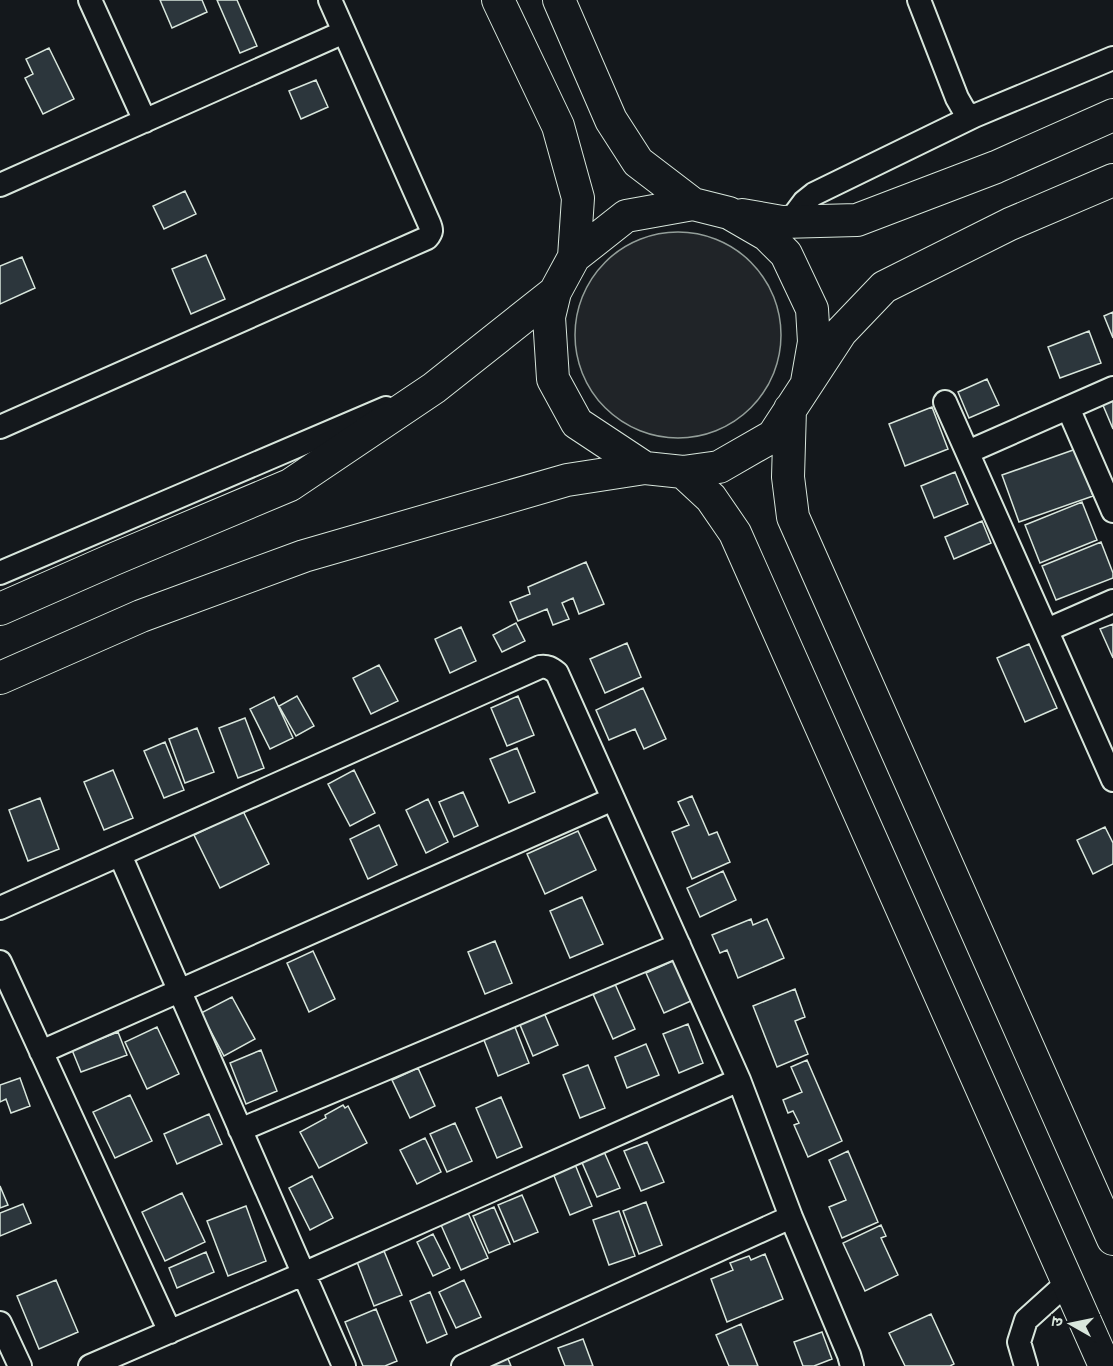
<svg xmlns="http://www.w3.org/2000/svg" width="1113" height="1366" font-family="Manrope,'Noto Sans Devanagari',sans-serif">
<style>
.green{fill:#202428;stroke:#939e99;stroke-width:1.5}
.building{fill:#2c363c;stroke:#d8e6dc;stroke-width:1.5}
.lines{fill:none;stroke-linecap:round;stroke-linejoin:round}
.street-casing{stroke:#d8e6dc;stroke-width:26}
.secondary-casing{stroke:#d8e6dc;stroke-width:34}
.street{stroke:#14181c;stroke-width:22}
.secondary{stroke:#14181c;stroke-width:32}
</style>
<rect width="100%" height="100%" fill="#14181c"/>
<path class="green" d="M575 335a103 103 0 1 1 206 0a103 103 0 1 1-206 0Z"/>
<path class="building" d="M160,0H202L207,12L172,28Z
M217,0H237L257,46L240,53Z
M49,48L74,99L43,114L25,78L33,74L26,59Z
M316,80L328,107L301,119L289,91Z
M185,191L196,214L164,229L153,206Z
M206,255L225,299L191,314L172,269Z
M22,257L35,288L0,304V266Z
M1113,312V338L1104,316Z
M1089,331L1101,363L1060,378L1048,347Z
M987,379L999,405L969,418L958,392Z
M1113,398V429L1102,403Z
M932,407L948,449L905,466L889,424Z
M1076,449L1093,496L1019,522L1002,475Z
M955,472L968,504L934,518L921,486Z
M1082,502L1097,540L1040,563L1025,525Z
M982,521L991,543L954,559L945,537Z
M1101,542L1113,573V578L1056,600L1042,566Z
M586,562L604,604L579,614L573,598L562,603L569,619L553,625L547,609L518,621L510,602L530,594L528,587Z
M516,623L525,641L502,652L493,635Z
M1113,624V658L1100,629Z
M461,627L476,661L450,673L435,639Z
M627,643L641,677L605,693L590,659Z
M1029,644L1057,708L1025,722L997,658Z
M379,665L398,701L371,714L353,678Z
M643,688L666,739L644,749L635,729L609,740L596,710Z
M297,696L314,726L296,736L279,706Z
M518,696L534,735L507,746L491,708Z
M274,697L293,738L270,749L250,709Z
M245,718L264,768L238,778L219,728Z
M197,728L214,772L185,783L169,739Z
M165,742L184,790L164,798L144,751Z
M517,748L535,792L509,803L490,759Z
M113,770L133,818L104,830L84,782Z
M354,770L375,813L350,826L328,784Z
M463,792L478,826L454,837L439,802Z
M692,796L709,835L717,832L730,862L692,879L672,832L689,825L678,802Z
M40,798L59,849L28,861L9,810Z
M428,799L448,842L426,853L406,810Z
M243,811L269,864L220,888L194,835Z
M379,825L397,865L368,879L350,839Z
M1105,827L1113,843V864L1093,874L1077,840Z
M578,831L596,870L545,894L527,854Z
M723,871L736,900L700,917L687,888Z
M582,897L603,944L570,958L550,911Z
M751,919L753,925L767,919L784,958L738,978L727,950L720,953L712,935Z
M495,941L512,983L485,994L468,952Z
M313,951L335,999L309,1012L287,963Z
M675,960L693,1000L664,1013L646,973Z
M615,984L635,1029L613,1039L593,994Z
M795,989L805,1017L795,1021L808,1054L777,1067L753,1006Z
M232,997L255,1039L224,1056L201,1013Z
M542,1008L558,1045L533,1056L518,1020Z
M513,1022L529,1063L498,1076L482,1035Z
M688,1024L703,1063L679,1073L663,1034Z
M157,1027L179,1074L147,1089L125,1042Z
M118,1032L127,1055L81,1072L72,1050Z
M646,1044L659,1075L627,1088L615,1057Z
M261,1050L277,1091L246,1104L230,1063Z
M807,1060L842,1141L808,1157L794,1125L799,1123L793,1111L788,1113L783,1100L802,1092L791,1067Z
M588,1065L605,1108L580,1118L563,1075Z
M418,1068L435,1106L410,1118L392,1080Z
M20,1078L30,1106L11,1113L6,1099L0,1102V1085Z
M130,1095L152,1141L115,1158L93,1112Z
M501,1097L522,1147L497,1158L476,1108Z
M343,1105L345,1108L348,1106L367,1143L319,1168L300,1132L326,1118L325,1115Z
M209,1114L222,1144L177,1164L164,1134Z
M455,1123L472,1161L447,1172L430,1134Z
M425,1138L441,1172L417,1184L400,1150Z
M647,1142L664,1182L641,1191L624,1151Z
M602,1147L620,1188L597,1197L580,1158Z
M848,1151L878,1222L842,1238L829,1207L846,1200L829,1160Z
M572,1157L592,1206L570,1215L550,1166Z
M312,1176L333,1218L310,1230L289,1188Z
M0,1186L8,1205L0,1208Z
M182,1193L205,1242L165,1261L142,1212Z
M522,1195L538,1232L514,1242L498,1205Z
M646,1202L662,1245L639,1254L623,1211Z
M23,1204L31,1223L0,1236V1213Z
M246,1206L266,1261L228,1276L207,1221Z
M494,1207L510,1244L489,1253L473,1216Z
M619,1211L635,1256L609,1265L593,1220Z
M468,1213L488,1258L461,1270L441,1225Z
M881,1225L886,1236L881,1238L898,1275L865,1291L843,1243Z
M433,1234L450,1268L433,1276L417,1242Z
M384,1251L402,1295L374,1306L357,1262Z
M206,1252L214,1272L177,1288L169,1268Z
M765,1254L783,1299L727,1322L711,1279L733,1270L730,1263L749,1256L751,1260Z
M56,1280L78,1332L39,1349L17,1296Z
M464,1280L481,1317L456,1328L439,1292Z
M430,1292L447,1334L427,1343L410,1301Z
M376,1309L397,1361L385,1366H363L345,1322Z
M931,1314L954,1364L950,1366H905L889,1333Z
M741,1324L758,1366H729L716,1335Z
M822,1332L832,1359L814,1366H803L794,1342Z
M583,1339L593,1366H565L558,1348Z
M506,1354L511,1366H481Z"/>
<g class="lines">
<defs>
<path id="street" d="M90,0L145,121
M919,0L957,98L965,112L974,116L1113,58
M0,185L344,32
M789,222L804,202L814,194L974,116
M945,402L1113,780
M1068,408L1113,511
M0,427L427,238C432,232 432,230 429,223L330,0
M968,452L1113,388
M0,573L386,408
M1047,630L1113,601
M120,855L344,1366
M0,908L540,667C547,666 551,668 557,673L739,1080L791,1217L849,1355L852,1366
M0,962L170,1332
M41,1052L613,799
M240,1130L679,945
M0,1323L20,1366
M90,1366L303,1274L739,1080
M463,1366L791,1217
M1026,1366L1019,1342L1026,1320L1067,1283"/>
<path id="secondary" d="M498,0L558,126L578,198L574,257
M559,0L611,120L638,162L693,204
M742,215L782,222L857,220L996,167L1113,115
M807,382L814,342L812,309L786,254L767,235L729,213L693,204L626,216L574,257L555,292L549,317L553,379L577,423L645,468L683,472L719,467L773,436L841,332L884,287L1010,224L1113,180
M790,409L788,477L793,517L1113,1239
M683,472L711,498L735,533L1105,1366
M0,609L114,559L290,485L434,388L555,292
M0,678L141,616L304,556L567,480L645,468"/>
</defs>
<use href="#street" class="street-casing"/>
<use href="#secondary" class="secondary-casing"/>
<use href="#street" class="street"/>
<use href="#secondary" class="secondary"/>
</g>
<g transform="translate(1071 1324) rotate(279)" stroke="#14181c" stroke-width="4.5" paint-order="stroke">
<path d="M0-4.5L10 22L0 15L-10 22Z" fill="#d8e6dc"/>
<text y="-9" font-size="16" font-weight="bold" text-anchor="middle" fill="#d8e6dc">उ</text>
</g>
</svg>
